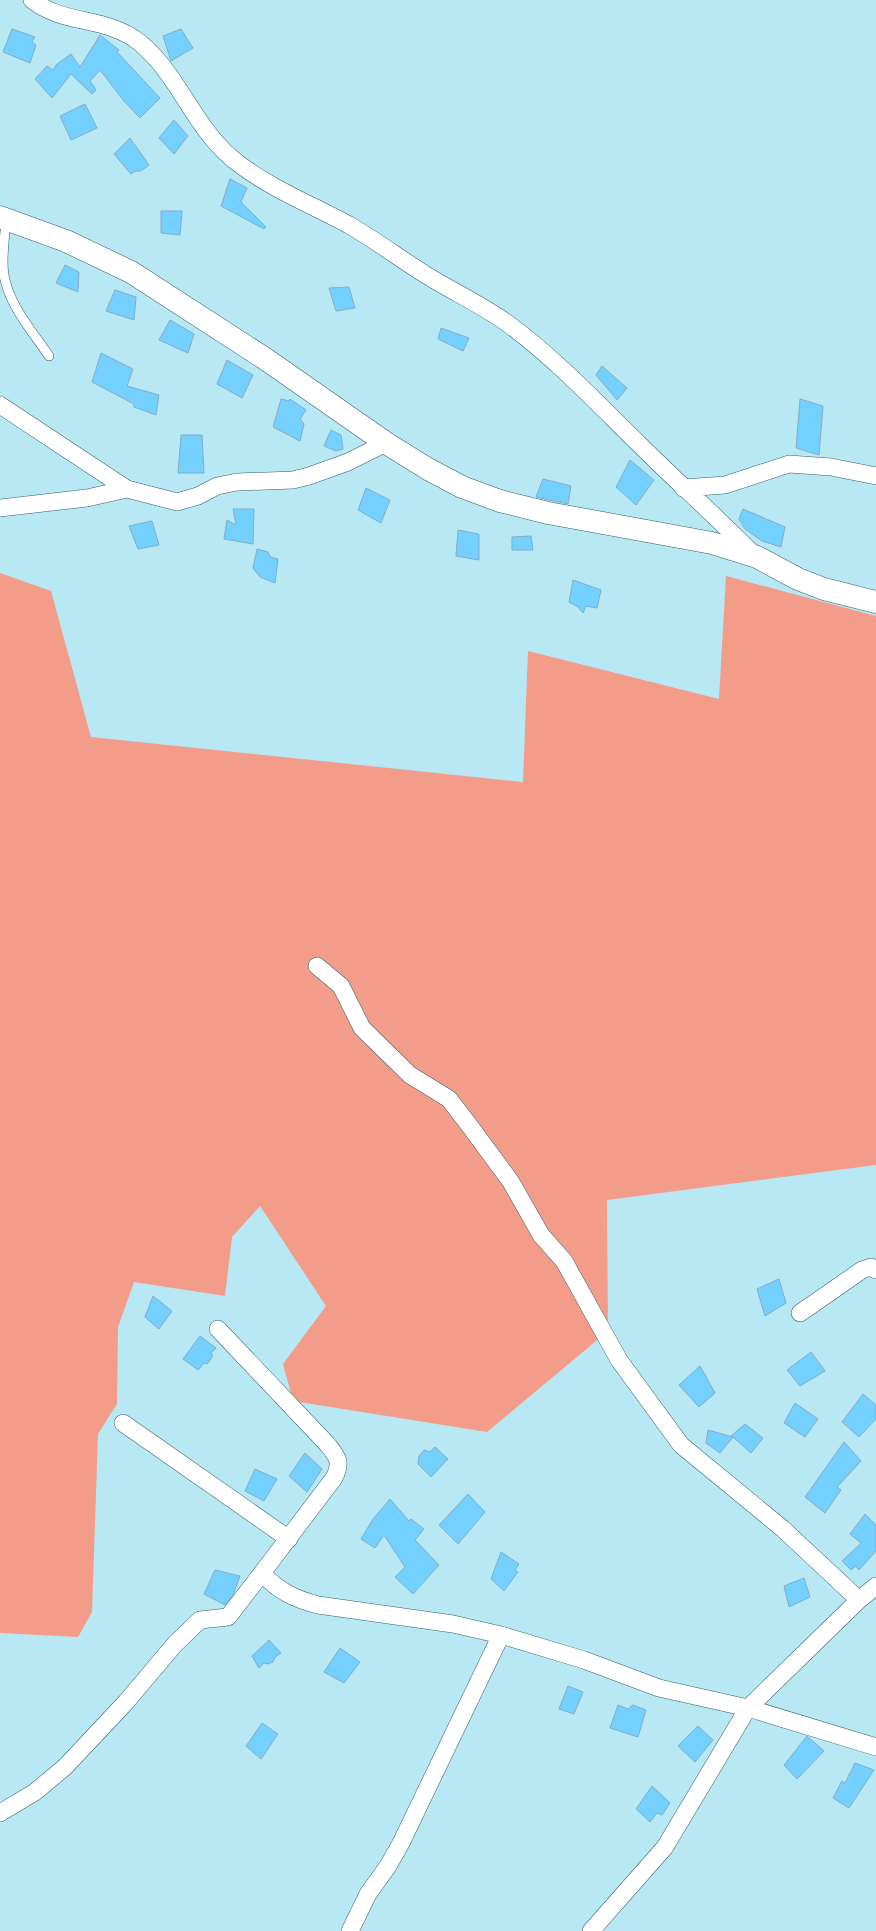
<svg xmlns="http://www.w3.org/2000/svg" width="876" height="1931" font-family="'DM Sans',sans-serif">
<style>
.green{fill:#f49c8a}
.building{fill:#73d0ff;stroke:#85adc2}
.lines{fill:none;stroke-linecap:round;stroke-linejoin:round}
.lane-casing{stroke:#326069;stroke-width:10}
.street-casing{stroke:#326069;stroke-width:18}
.secondary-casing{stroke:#326069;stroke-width:23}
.lane{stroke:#fff;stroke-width:9}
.street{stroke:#fff;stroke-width:17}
.secondary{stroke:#fff;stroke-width:22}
</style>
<rect width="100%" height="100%" fill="#b7e8f3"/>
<path class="green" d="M0,573L51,591L91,737L523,782L528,651L719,699L726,576L876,616V1165L607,1200L608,1331L487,1432L293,1401L283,1364L326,1306L260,1206L232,1237L225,1296L134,1282L118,1327L117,1404L98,1434L92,1612L78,1637L0,1633Z"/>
<path class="building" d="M12,29L35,37L32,42L36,45L30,63L3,52Z
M181,29L193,48L171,61L163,36Z
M100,35L119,50L117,52L160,98L140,118L124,101L100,70L90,81L96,90L92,94L71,74L52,98L35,79L47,66L53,70L57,64L71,54L80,67Z
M85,104L97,128L71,140L60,116Z
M174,120L188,136L174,154L159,138Z
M130,138L149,165L141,171H136L131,174L114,154Z
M230,179L247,188L241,202L266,227L264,229L221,206Z
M161,211H182L180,235L161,233Z
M65,265L79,272L78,292L56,283Z
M349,287L355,308L336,311L329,288Z
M115,290L136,297L134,320L106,311Z
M170,320L194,334L188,353L159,340Z
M441,328L469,338L463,351L438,339Z
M101,353L133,369L127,386L159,395L156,415L134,407V404L92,382Z
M227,360L253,375L242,398L217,384Z
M602,366L627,388L617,400L596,375Z
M281,399L289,401L290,399L306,410L300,419L304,424L300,441L273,427Z
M800,399L823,406L819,455L796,448Z
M331,430L341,435L343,449L336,451L324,446Z
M181,435H202L204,473H178Z
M630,460L654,480L636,505L616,487Z
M543,479L571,486L568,504L536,497Z
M366,488L390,500L381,523L358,510Z
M233,509H254L253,544L224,539L227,520L236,525Z
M743,509L785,527L781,547L762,541L745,529L739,519Z
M152,521L159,545L138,549L129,526Z
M458,530L479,534V560L456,556Z
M531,536L533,550H512V537Z
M257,549L268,552L270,557L278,559L275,583L260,577L253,568Z
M573,580L601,590L597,608L586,606L583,613L578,607L569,602Z
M779,1279L786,1303L765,1316L757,1289Z
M153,1296L172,1311L159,1329L145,1317Z
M200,1336L216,1348L211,1353L213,1356L207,1364L204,1363L198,1370L183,1359Z
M811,1352L825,1371L800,1386L787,1370Z
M700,1366L715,1393L699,1407L679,1385Z
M863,1394L876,1405V1419L859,1437L842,1422Z
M795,1403L818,1419L805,1437L784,1423Z
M745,1424L763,1438L751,1453L733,1437L720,1453L706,1443L708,1430L733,1437L731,1436Z
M844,1442L861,1461L837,1487L841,1490L825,1513L805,1497Z
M435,1447L448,1459L431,1477L418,1464L419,1456L424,1450L430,1452Z
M305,1453L322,1469L307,1492L289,1476Z
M255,1469L277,1479L264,1501L245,1491Z
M468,1494L485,1512L458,1544L439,1525Z
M390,1499L409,1521L411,1519L424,1529L415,1540L439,1565L413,1594L395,1577L405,1567L384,1535L375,1548L361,1539L373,1519Z
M865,1514L876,1525V1551L859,1570L856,1566L851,1570L842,1561L861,1543L850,1534Z
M501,1552L519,1564L515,1570L518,1572L504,1591L491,1579Z
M215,1570L240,1576L233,1595L225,1605L204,1594Z
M804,1578L810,1597L789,1607L784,1586Z
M269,1640L281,1653L275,1657L273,1662L268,1664L264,1663L259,1668L252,1656Z
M340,1648L360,1662L344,1683L324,1672Z
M568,1686L583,1692L574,1714L559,1709Z
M618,1705L628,1709L633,1705L646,1710L638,1737L610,1728Z
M262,1723L278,1734L261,1759L246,1746Z
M698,1726L713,1740L695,1762L678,1746Z
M807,1736L824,1751L797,1779L784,1765Z
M855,1763L874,1770L849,1808L833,1798L842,1781L845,1783Z
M652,1786L670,1803L662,1815L657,1813L650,1822L636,1809Z"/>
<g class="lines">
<defs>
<path id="lane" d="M6,220C5,237 1,258 4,275C9,305 32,331 49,356"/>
<path id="street" d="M32,0C63,25 106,16 139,42C180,75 195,132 239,164C272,189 312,205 349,225C377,241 403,261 431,278C456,293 483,306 507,323C556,359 598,404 641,446C678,483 718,518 755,556
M0,405L127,489L177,502L198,496L217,486L237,482L293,480L309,476L348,462L386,443
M683,488L725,485L789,464L831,467L876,476
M0,508L87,498L127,489
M317,966L341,986L362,1028L410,1075L449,1099L469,1125L511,1182L541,1235L564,1261L619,1360L681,1445L783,1529L859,1600
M800,1313L862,1270L871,1267L876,1270
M218,1329L328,1445C338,1458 342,1462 334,1478L262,1573C278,1591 295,1599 318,1605L453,1624L501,1635L584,1660L659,1688L748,1708L876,1747
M123,1423L289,1539
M0,1813L35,1792L65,1767L126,1702L175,1644L200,1620L228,1617L262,1573
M350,1931L368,1894L388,1866L401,1843L501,1635
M591,1931L665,1847L748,1708L859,1600L876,1586"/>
<path id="secondary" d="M0,217L66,241L131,272L264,358L386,443L428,469L462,487L500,501L548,513L712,543L757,557L798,579L824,589L876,602"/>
</defs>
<use href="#lane" class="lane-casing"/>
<use href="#street" class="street-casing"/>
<use href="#secondary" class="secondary-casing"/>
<use href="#lane" class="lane"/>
<use href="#street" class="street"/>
<use href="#secondary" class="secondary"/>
</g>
</svg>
